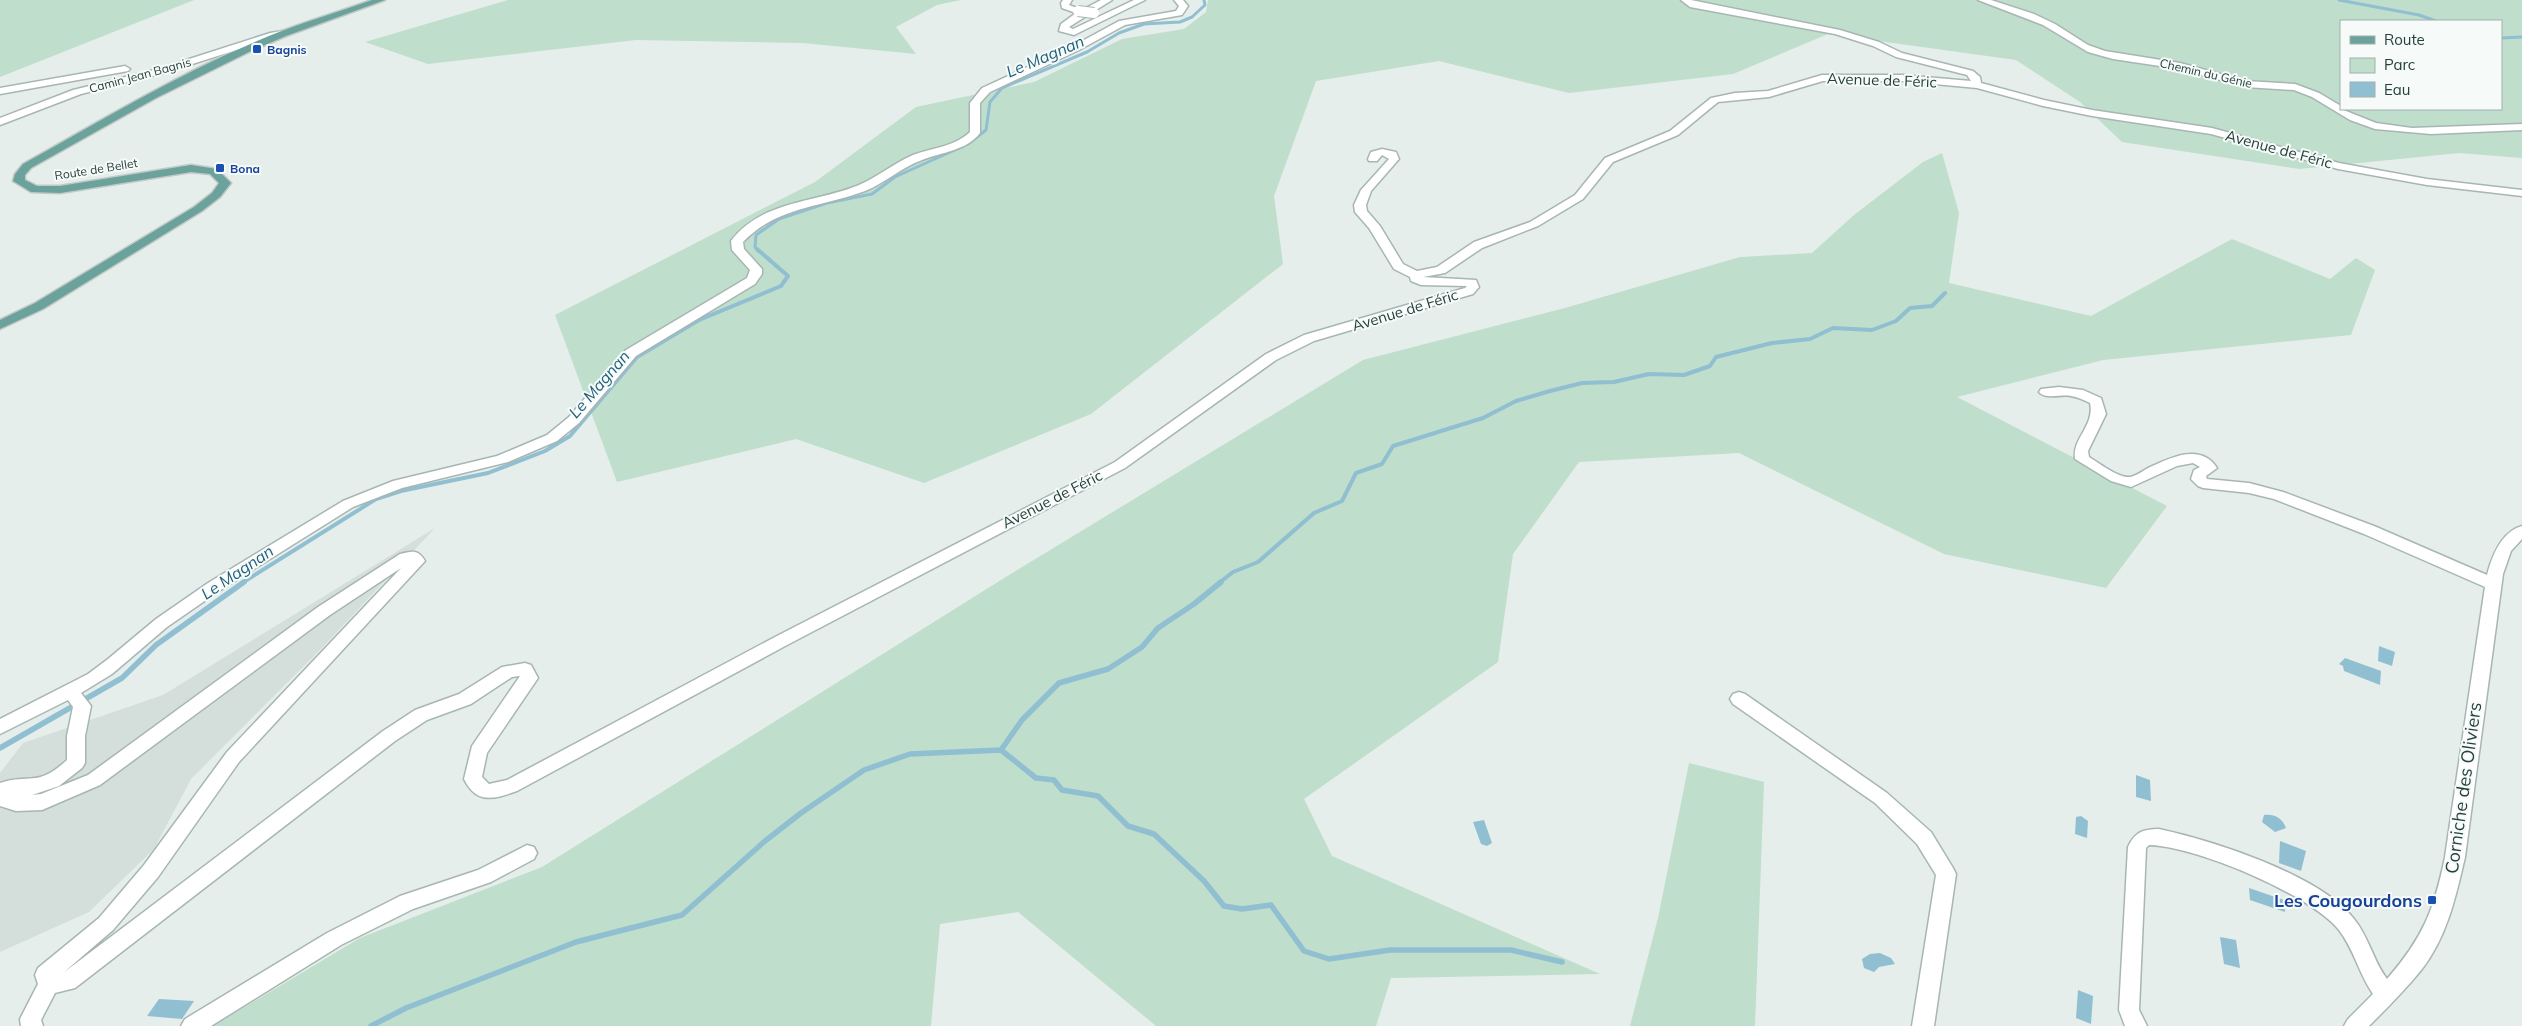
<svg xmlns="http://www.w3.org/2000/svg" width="2522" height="1026" font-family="Mulish,sans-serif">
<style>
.built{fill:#d4dedb}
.green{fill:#bfdecc;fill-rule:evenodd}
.water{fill:#90bfd1}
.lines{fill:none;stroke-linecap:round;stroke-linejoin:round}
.stream-far2{stroke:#90bfd1;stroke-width:3}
.stream-far1{stroke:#90bfd1;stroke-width:4}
.stream{stroke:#90bfd1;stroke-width:5.5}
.minor-casing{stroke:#a8b6b3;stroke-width:3}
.major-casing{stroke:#c2cac8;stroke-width:3}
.minor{fill:#fff;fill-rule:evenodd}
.major{fill:#6ba29b;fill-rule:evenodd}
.minor-bridge-casing{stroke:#a8b6b3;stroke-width:12;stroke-linecap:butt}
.minor-bridge{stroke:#fff;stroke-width:10}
.transit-dot{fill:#1a4fb4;stroke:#f6faf9;stroke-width:2}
.labels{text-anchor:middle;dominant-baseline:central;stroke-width:4;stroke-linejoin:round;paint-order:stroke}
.far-transit-label{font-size:12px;font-weight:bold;fill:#164399;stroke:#f6faf9;text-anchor:start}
.far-street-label{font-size:12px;fill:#25403c;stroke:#f6faf9}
.street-label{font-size:15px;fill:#25403c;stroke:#f6faf9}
.water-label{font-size:16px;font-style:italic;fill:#1f607b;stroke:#f6faf9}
.near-street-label{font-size:18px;fill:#25403c;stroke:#f6faf9}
.near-transit-label{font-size:18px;font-weight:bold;fill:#164399;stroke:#f6faf9;text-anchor:end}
</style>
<rect width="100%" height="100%" fill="#e5eeeb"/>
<path class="built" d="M435,528L318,652L191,779L154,849L89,912L0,952V773L23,743L163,695Z"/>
<path class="green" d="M0,0H194L0,77Z
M508,0H961L937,5L896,27L916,54L803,43L636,40L428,64L365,42Z
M1208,0H2522V158L2459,153L2299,169L2122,142L2080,102L2016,60L1828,34L1733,74L1569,93L1439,61L1316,81L1274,196L1283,264L1091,414L924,483L796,439L617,482L555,315L815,182L916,107L1034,82L1122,39L1184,29L1206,12ZM2341,21H2501V109H2341Z
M1942,153L1959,213L1949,283L2091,316L2232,239L2330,279L2356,258L2375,270L2351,335L2103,360L1957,397L2167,506L2106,588L1944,554L1739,453L1579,462L1513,554L1498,662L1304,799L1332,856L1600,974L1391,978L1376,1026H1156L1018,912L940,924L931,1026H213L360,938L542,867L1009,575L1363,360L1565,308L1740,257L1812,253L1854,215L1923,162Z
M1689,763L1764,782L1755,1026H1630L1658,918Z"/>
<path class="water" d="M2379,646L2395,652L2392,666L2378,661Z
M2345,658L2381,671L2380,685L2344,671L2343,666L2339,664Z
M2136,775L2150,780L2151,801L2136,797Z
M2264,815C2275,814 2282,818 2286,828L2275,832L2262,822Z
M2081,816L2088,821L2087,838L2075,834L2076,817Z
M1484,820L1492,843L1487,846L1481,844L1473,822Z
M2280,841L2306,851L2301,871L2279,863Z
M2249,888L2284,900L2285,912L2250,900Z
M2220,937L2236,940L2240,968L2224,964Z
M1880,953L1891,958L1895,964L1879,967L1874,972L1864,968L1862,959L1870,954Z
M2078,990L2093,996L2091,1024L2076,1018Z
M159,999L194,1001L182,1019L147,1016Z"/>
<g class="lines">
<path class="stream-far2" d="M2339,0L2419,15L2436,21
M2501,38L2522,37
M758,251L755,247L756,235L779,219L827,203L872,194L895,177L968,144L986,130L990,102L1002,88L1087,52L1119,33L1144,24L1180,22L1192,17L1205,5L1204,0"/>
<path class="stream-far1" d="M242,583L376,499L401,491L488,473L545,451L570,436L637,357L699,320L781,286L788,276L757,249
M1219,583L1233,572L1258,562L1314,513L1342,501L1356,473L1382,464L1393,446L1483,418L1516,401L1550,391L1582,383L1614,382L1649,374L1684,375L1710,366L1716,357L1772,343L1810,339L1833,328L1872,330L1896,321L1910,308L1932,306L1945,293"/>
<path class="stream" d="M0,748L122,678L156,645L244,582
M1001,750L1036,778L1054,780L1062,790L1098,796L1128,826L1154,834L1204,881L1224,906L1242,909L1271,905L1304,951L1329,959L1390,950H1511L1562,962
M371,1026L406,1008L576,942L682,915L765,841L801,813L864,770L910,754L1001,750L1022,720L1059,683L1108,669L1142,647L1158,628L1194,604L1221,582"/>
<defs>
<path id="minor" d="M1063,0H1072L1069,5L1082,10L1101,0H1112L1069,27L1073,29L1134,0H1145L1074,35L1059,31L1061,24L1076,13L1062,8L1061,3Z
M1174,0H1183L1188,6L1182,15L1125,25L1079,50L990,92L980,103V133C966,151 942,152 922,160C902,167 885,183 865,191C822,207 776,207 743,242L744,249L762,269V274L755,284L636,356L579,423L557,441L508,462L402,488L353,507L219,591L167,627L112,674L81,693L91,706L85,736V763L82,768L59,786L32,795L41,794L88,775L318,607L400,554C412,551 418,549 425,561L239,762L158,877L113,930L63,973L383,731L415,710L459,694L502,667L525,663L531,665L538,678L487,753L482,777L489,784L507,780L775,637L1115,462L1266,354L1304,335L1465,288L1467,286L1421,285L1411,281L1410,277L1394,269L1369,228L1355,212L1354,205L1361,190L1389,159L1382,155L1377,161H1369L1368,159L1371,152L1382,149L1396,152L1399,159L1371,191L1366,205L1367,211L1380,226L1403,264L1417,271L1437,267L1474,242L1530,222L1575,195L1605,158L1670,131L1711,98L1735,93L1768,91L1822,75H1902L1971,81L1967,75L1896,57L1873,46L1835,34L1690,7L1681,0H1691L1840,30L1879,42L1902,53L1973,71L1980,77L1981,83L2044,100L2092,110L2212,128L2339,163L2427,179L2522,190V196L2427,185L2338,169L2211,134L2092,116L2043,106L1977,88L1902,81H1823L1769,97L1718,102L1678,135L1613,162L1583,199L1538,226L1482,248L1445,273L1423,277L1476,280L1479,287L1473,294L1314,341L1276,360L1125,468L787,645L517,791C494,799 477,805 464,779L472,746L520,676L512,677L471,704L427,720L395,741L75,988L55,993L41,1020L43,1026H21L20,1019L38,984L35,975L38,968L99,918L144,865L227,752L401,568L330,615L100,785L42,810L16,811L0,806V783C30,773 37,788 67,760V736L73,707L68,700L0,734V719L88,674L108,659L156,619L208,583L343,501L393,481L497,456L547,435L569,417L626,350L747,278L750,270L732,250L731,241C762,200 816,203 859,185C878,177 894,163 913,155C932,148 954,147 970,132V103L982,88L1073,46L1119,21L1176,11L1179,6Z
M1978,0H1991L2034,14L2055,24L2088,45L2105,51L2180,63L2246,81L2295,84L2319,93L2341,106V109L2376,123L2412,128L2522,124V130L2431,134L2375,129L2350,120L2312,97L2294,90L2246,87L2180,69L2113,59L2088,52L2043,25Z
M283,31L288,34L286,36L274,38L164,73L81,94L0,125V118L73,90L158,69L270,33Z
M125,66L130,69L128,71L0,94V88Z
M2059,387L2083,390L2101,398L2106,414L2088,451L2089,457C2099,463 2118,478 2130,477C2136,476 2143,471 2148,468C2169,458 2201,442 2217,468L2206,476L2207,479L2249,483L2283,492L2374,526L2487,575C2492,556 2501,532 2522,526V539L2511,551L2503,574L2465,857C2456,896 2447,937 2422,969C2406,989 2387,1008 2369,1026H2344L2348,1019L2373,994C2359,974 2354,949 2339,930C2310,894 2195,846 2149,845L2146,848L2139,1010L2147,1026H2125L2119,1010L2128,847C2135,832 2143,829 2159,829C2214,841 2320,875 2354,919C2369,937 2373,961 2387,979C2423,938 2434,910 2445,857L2485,587L2364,534L2274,499L2249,493L2203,488L2198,486L2191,479L2194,470L2200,467L2193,463L2177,466L2131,487L2111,481L2075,459C2072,438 2095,426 2090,403C2084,400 2077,397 2071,396C2061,394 2046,400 2039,392L2041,389Z
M1739,692L1745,694L1887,793L1931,832L1953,868L1956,874L1934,1026H1912L1936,875L1917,844L1875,803L1733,704L1730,699L1733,694Z
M527,845L534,847L537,853L534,859L491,882L413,909L341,945L211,1026H181L185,1019L327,933L400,896L478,870Z"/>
<path id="major" d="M372,0H385L286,36L249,52L156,98L31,168L25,175V180L37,186H60L191,165L217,169L231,183L220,197L202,211L43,309L0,329V320L35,303L194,207L212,193L219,183L210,174L191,172L60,193L31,192L13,181L15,174L23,164C107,117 190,67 279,32C310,20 341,11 372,0Z"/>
</defs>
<use href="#minor" class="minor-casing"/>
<use href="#major" class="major-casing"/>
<use href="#minor" class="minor"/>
<use href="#major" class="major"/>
<defs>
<path id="minor-bridge" d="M1078,11L1094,13"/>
</defs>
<use href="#minor-bridge" class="minor-bridge-casing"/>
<use href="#minor-bridge" class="minor-bridge"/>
</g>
<g class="transit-dot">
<rect x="252" y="44" width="10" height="10" rx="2.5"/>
<rect x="215" y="163" width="10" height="10" rx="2.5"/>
<rect x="2427" y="895" width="10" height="10" rx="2.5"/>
</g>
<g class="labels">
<g class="far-transit-label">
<text x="267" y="49">Bagnis</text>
<text x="230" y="168">Bona</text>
</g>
<g class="far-street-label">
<text transform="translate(2206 73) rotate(13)">Chemin du Génie</text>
<text transform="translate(140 75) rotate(-15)">Camin Jean Bagnis</text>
<text transform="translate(96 169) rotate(-9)">Route de Bellet</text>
</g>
<g class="street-label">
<text transform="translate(1882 80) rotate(2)">Avenue de Féric</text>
<text transform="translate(2279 149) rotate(15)">Avenue de Féric</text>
<text transform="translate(1405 310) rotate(-17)">Avenue de Féric</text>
<text transform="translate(1052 499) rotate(-27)">Avenue de Féric</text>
</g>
<g class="water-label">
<text transform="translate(1045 56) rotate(-23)">Le Magnan</text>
<text transform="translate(599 384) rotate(-49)">Le Magnan</text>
<text transform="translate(237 572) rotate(-34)">Le Magnan</text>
</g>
<g class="near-street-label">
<text transform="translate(2463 788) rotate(-82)">Corniche des Oliviers</text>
</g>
<g class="near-transit-label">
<text x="2422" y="900">Les Cougourdons</text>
</g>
</g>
<rect x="2340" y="20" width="162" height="90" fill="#f6faf9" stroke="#a2b0ad"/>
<rect x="2350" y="36" width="25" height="8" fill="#6ba29b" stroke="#a2b0ad"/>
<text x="2384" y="45" font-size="15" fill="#25403c">Route</text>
<rect x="2350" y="58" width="25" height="15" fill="#bfdecc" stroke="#a2b0ad"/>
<text x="2384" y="70" font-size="15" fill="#25403c">Parc</text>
<rect x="2350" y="82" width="25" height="15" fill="#90bfd1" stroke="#a2b0ad"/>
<text x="2384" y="95" font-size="15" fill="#25403c">Eau</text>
</svg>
